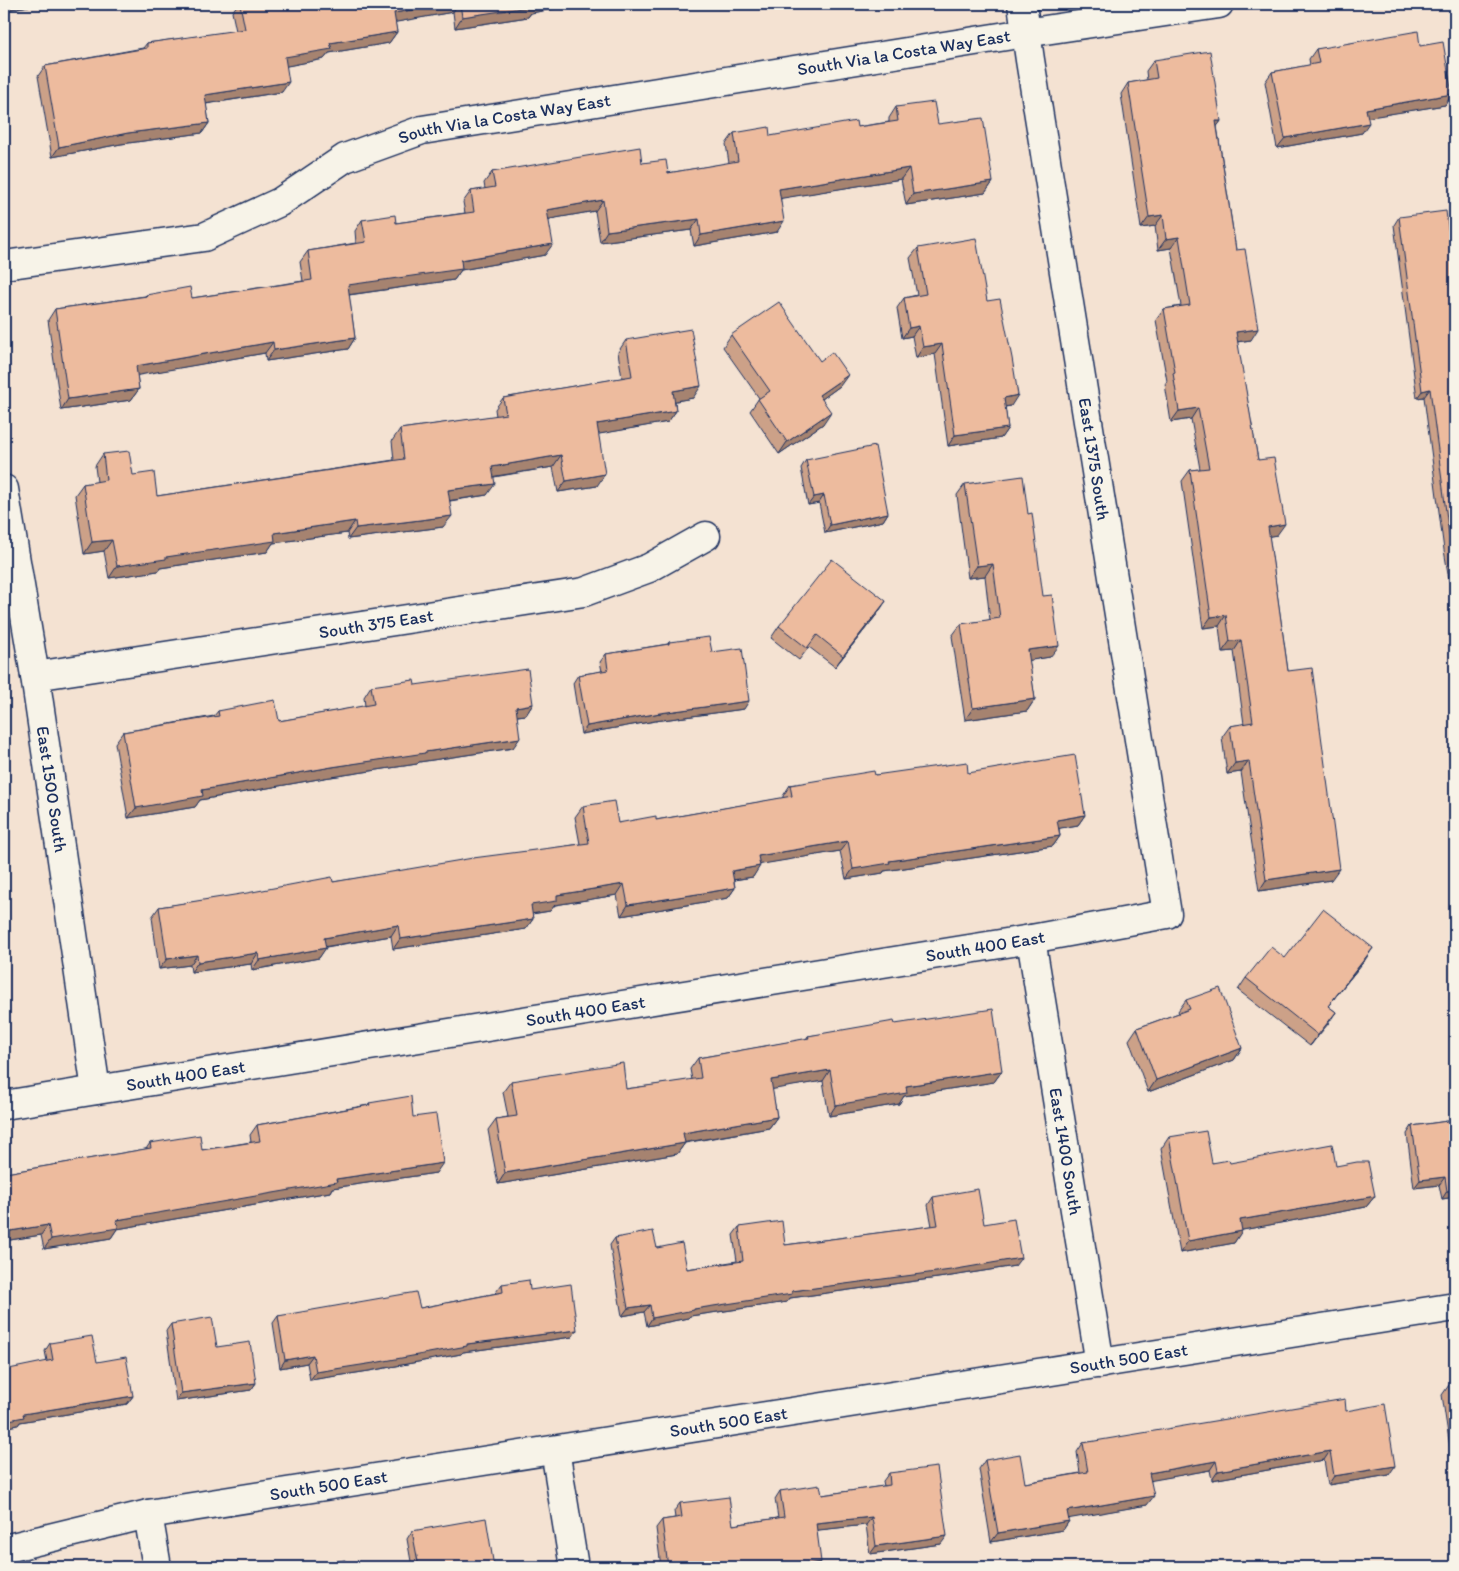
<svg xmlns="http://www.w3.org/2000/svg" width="1459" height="1571" font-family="Itim,sans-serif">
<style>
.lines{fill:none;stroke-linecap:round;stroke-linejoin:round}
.street-casing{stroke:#1b2f5e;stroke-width:31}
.street{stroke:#f7f3e8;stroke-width:28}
.wall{fill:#cca188;stroke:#1b2f5e}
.shaded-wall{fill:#a6836f;stroke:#1b2f5e}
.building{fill:#edbb9e;stroke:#1b2f5e}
.labels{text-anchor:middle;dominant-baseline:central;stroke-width:4.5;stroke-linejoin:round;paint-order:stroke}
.street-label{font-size:18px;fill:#1b2f5e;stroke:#f7f3e8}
</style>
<rect width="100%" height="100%" fill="#f4e2d2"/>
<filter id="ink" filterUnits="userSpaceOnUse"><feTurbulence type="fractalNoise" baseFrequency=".02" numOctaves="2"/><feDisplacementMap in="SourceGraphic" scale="10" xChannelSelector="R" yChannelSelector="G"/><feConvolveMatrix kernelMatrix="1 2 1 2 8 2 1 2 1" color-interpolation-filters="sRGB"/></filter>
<g filter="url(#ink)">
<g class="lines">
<defs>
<g id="street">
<path id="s1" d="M4,265L204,237L280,202L345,158L422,130L1025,33L1219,4"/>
<path id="s2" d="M4,489L35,676L96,1090"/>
<path id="s3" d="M35,676L584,592L649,568L706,536"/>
<path id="s4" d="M1031,939L1100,1364"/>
<path id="s5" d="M4,1105L1031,939L1167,914L1030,60L1022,4"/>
<path d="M555,1450L574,1567"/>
<path d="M148,1514L157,1567"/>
<path id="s6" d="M4,1549L148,1514L1455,1307"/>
</g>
</defs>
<use href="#street" class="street-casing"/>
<use href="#street" class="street"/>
</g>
<path class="wall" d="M5,4H40L6,10Z
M238,4H580L531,13L528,17L455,28L453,12L395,22L397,32L389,43L329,53L324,59L286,66L282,92L206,104L209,123L202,133L121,144L52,157L38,76L45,66L143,48L147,43L236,31L232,12Z
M1420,46L1452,94L1445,105L1368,117L1362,133L1277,148L1265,82L1272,72L1310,65L1309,59L1316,49Z
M1154,60L1221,121L1217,126L1236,250L1251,340L1237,342L1258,460L1277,535L1269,536L1288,671L1331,880L1259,891L1241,772L1227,774L1222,737L1230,726L1244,724L1234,651L1222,652L1219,626L1203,628L1182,481L1190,470L1200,469L1191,419L1171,422L1165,384L1167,381L1156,320L1164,309L1181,306L1171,248L1158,250L1155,226L1141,228L1121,94L1128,83L1147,80L1146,71Z
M896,107L938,124L993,182L985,193L906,205L901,179L781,198L777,232L694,246L691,230L600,242L595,211L549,219L545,255L461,270L454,280L349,295L355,338L348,349L266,361L265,353L137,375L139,389L131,400L61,410L48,320L55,309L145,296L146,295L192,298L303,281L300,262L308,251L356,243L355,231L362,220L396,223L465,213L463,202L471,191L485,189L484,183L492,172L642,163L668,173L729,163L726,144L734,133L770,136L857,127L889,122V118Z
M1399,217L1450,243L1455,242V614L1444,550L1424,397L1417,398L1394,225Z
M918,248L987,301L1011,406L1005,407L1008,428L1001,438L948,446L935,354L916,358L912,336L902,338L897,308L904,298L917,295L910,258Z
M731,335L820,361L840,386L822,399L823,424L779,454L750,411L759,398L723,347Z
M626,340L693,398L675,401L676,411L668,422L598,434L597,486L558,492L553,467L494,477L487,495L450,501L443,527L348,539L347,533L273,543L267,552L160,568L158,571L109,578L104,551L84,554L75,495L83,484L97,482L95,466L103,454L133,475L157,496L394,460L392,441L400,429L496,416L495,409L503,398L622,378L618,352Z
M806,460L888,513L883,521L825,533L819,503L808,505L801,468Z
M965,484L1050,657L1029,660L1035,699L1027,711L965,720L952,636L961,624L990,620L985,576L968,578L957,495Z
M878,613L835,667L809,647L799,660L771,638L779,626Z
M669,642L712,652L744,709L655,721L581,734L573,683L578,675L602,671L600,662L606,654L668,644Z
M371,686L533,704L526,715L517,716L513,748L419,762L417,764L324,778L200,800L195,807L128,818L115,743L123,732L214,716L218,711L279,721L365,706L364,697Z
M968,773L1085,815L1078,825L1059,828L1060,836L1053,846L884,871L883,873L846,879L840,851L760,864L753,877L734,880L735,888L728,898L621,916L617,895L555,905L550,911L532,914L533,919L526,929L393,949L391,936L326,947L319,958L252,970L251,964L191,972L190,965L159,969L152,917L159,907L333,882L580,844L575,817L583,806L618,823L656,820L783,798V796L790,785L875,775Z
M1285,958L1365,960L1328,1006L1336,1012L1310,1046L1238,990L1246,978Z
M1186,1000L1242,1048L1234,1060L1148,1092L1129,1040L1137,1028L1179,1013L1178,1011Z
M895,1024L1002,1071L994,1082L904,1096L899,1104L829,1116L823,1081L772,1089L777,1117L769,1128L685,1143L677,1154L498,1184L488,1130L496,1119L508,1117L503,1092L511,1081L626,1089L692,1080L690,1069L698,1058L806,1039L808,1036Z
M369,1103L413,1117L436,1173L332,1188L330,1192L117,1229L111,1238L44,1249L41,1235L4,1241V1169L6,1173L146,1149L150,1143L202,1150L251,1142L250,1135L257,1125L368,1105Z
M1455,1120V1197L1442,1199L1439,1185L1414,1188L1407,1134L1412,1126Z
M1169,1137L1212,1163L1336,1166L1375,1196L1366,1207L1242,1230L1234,1243L1180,1253L1161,1149Z
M933,1197L984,1224L1015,1266L945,1277L790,1298L787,1302L690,1316L688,1318L647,1326L644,1312L622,1316L610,1245L615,1238L657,1248L687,1269L737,1261L733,1235L739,1227L785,1245L932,1226L928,1205Z
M502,1284L530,1290L577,1330L572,1337L463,1352L461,1354L369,1371L310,1380L307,1363L280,1368L273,1323L278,1316L420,1308L497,1293L496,1292Z
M171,1324L217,1347L256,1383L251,1390L176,1401L166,1331Z
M50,1343L97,1362L133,1396L127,1404L20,1422L18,1425L47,1361L45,1351Z
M1455,1384V1446L1450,1447L1442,1395L1449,1385Z
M1346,1411L1389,1475L1328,1485L1324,1460L1212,1480L1210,1470L1151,1480L1147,1505L1069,1518V1521L1063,1530L991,1542L979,1469L985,1460L1025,1483L1080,1473L1077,1452L1083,1443Z
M889,1473L941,1544L870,1554L866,1525L817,1530L818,1567H661L656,1528L662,1520L675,1518L674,1511L680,1503L733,1525L778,1518L775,1499L780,1491L822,1495L884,1486L883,1481Z
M412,1531L494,1567H412L407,1539Z"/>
<path class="shaded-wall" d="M10,4H40L6,10Z
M446,4H458L453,12L386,24L394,13Z
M534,4H580L531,13L528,17L455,28L462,17Z
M397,32L389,43L329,53L324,59L277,68L285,57L330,43Z
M289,82L282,92L198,105L205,95Z
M1452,94L1445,105L1359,119L1366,109Z
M1216,121H1221L1213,132Z
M209,123L202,133L121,144L52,157L59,147L128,133Z
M1369,123L1362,133L1277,148L1285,138Z
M909,168L901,179L771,200L779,189Z
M993,182L985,193L906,205L913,194Z
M603,200L595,211L539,221L547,210Z
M1163,215L1155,226L1141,228L1149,217Z
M699,219L691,230L600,242L607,231Z
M784,221L777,232L694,246L701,235Z
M1179,237L1171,248L1158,250L1166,239Z
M553,244L545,255L461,270L454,280L340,296L348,285L461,260Z
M919,326L912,336L902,338L909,328Z
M1258,329L1251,340L1228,343L1236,332Z
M355,338L348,349L266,361L274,350Z
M273,342L265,353L128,377L136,366Z
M942,344L935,354L916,358L923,347Z
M848,375L840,386L811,407L819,395Z
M701,386L693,398L665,403L673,391Z
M139,389L131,400L61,410L68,399Z
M1430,389L1424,397L1417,398L1422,391Z
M1018,395L1011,406L996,408L1004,398Z
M1198,408L1191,419L1171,422L1179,411Z
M676,411L668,422L588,436L597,424Z
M831,412L823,424L779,454L787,442Z
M1008,428L1001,438L948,446L955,435Z
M561,455L553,467L484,478L492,467Z
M605,474L597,486L558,492L566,481Z
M495,484L487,495L440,502L448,490Z
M824,495L819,503L808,505L814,497Z
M888,513L883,521L825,533L830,525Z
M452,516L443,527L348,539L356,528Z
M355,521L347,533L273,543L267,552L160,568L158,571L109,578L117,566L166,557L274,533Z
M1285,524L1277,535L1260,538L1268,527Z
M112,540L104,551L84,554L92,542Z
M993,564L985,576L968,578L977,566Z
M886,601L878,613L835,667L843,656Z
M1226,615L1219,626L1203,628L1211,617Z
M1241,640L1234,651L1222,652L1230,641Z
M1059,646L1050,657L1020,662L1028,650Z
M1035,699L1027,711L965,720L973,708Z
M749,701L744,709L655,721L581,734L587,726L660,713Z
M533,704L526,715L508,717L516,707Z
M520,738L513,748L419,762L417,764L324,778L200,800L195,807L128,818L136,808L202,790L332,767L425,752Z
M1249,761L1241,772L1227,774L1235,763Z
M1085,815L1078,825L1050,830L1057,820Z
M1060,836L1053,846L884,871L883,873L846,879L853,869L889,861Z
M848,841L840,851L751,866L758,856Z
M760,866L753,877L725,881L732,871Z
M1339,869L1331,880L1259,891L1266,880Z
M624,884L617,895L555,905L550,911L524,915L531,905L557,895Z
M735,888L728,898L621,916L628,905Z
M533,919L526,929L393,949L400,939Z
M398,925L391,936L317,948L324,938Z
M326,948L319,958L252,970L259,960Z
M1373,948L1365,960L1319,1017L1328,1006Z
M258,953L251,964L191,972L198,962Z
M197,955L190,965L159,969L167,959Z
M1336,1012L1328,1024L1310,1046L1318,1035Z
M1242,1048L1234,1060L1148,1092L1156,1080Z
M830,1070L823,1081L763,1091L771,1080Z
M1002,1071L994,1082L904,1096L899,1104L829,1116L836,1105L906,1086Z
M777,1117L769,1128L676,1144L683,1133Z
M685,1143L677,1154L498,1184L505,1173Z
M443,1163L436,1173L332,1188L330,1192L117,1229L111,1238L44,1249L51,1239L117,1220L336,1179Z
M1445,1177L1439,1185L1414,1188L1420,1180Z
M1455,1190V1197L1442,1199L1447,1191Z
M1375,1196L1366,1207L1232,1232L1240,1220Z
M48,1225L41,1235L4,1241V1232Z
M1242,1231L1234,1243L1180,1253L1188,1241Z
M1021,1258L1015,1266L945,1277L790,1298L787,1302L690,1316L688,1318L647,1326L652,1318L694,1309L792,1291Z
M650,1305L644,1312L622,1316L628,1308Z
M577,1330L572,1337L463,1352L461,1354L369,1371L310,1380L316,1372L467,1344Z
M313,1355L307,1363L280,1368L285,1360Z
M256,1383L251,1390L176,1401L181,1393Z
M133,1396L127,1404L20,1422L18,1425L4,1428V1421L23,1414Z
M1455,1439V1446L1450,1447Z
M1330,1451L1324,1460L1212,1480L1218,1471Z
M1216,1461L1210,1470L1143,1482L1149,1473Z
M1395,1466L1389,1475L1328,1485L1334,1476Z
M1154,1496L1147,1505L1061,1520L1067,1511Z
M872,1517L866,1525L810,1531L816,1523Z
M1069,1521L1063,1530L991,1542L998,1533Z
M947,1536L941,1544L870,1554L876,1546Z
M821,1562L818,1567H786Z
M760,1564L758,1567H735Z"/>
<path class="building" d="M240,4H446L394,13L397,32L330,43L332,49L285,57L289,82L205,95L209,123L128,133L59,147L45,66L147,48V43L245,29Z
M460,4H535V6L462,17Z
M1418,31L1420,46L1443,42L1452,94L1366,109L1369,123L1285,138L1272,72L1319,63L1316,49Z
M1210,51L1221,121H1216L1236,250L1245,249L1258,329L1236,332L1258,460L1274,458L1285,524L1268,527L1288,671L1312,668L1339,869L1266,880L1249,761L1235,763L1230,726L1253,722L1241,640L1230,641L1226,615L1211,617L1190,470L1209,468L1198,408L1179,411L1173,373L1175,372L1164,309L1190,305L1179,237L1166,239L1163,215L1149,217L1128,83L1157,78L1154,60Z
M934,102L938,124L983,118L993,182L913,194L909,168L779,189L784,221L701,235L699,219L607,231L603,200L547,210L553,244L461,260L462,269L348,285L355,338L274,350L273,342L136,366L139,389L68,399L55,309L147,296L146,295L190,287L192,298L312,280L308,251L366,242L362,220L395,215L396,223L474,212L471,191L495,187L492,172L640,147L642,163L666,160L668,173L738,161L734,133L769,127L770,136L856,121L857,127L898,121L896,107Z
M1446,211L1450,243L1455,242V574L1450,542L1430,389L1422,391L1399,217Z
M976,238L987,301L1000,299L1012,358L1018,395L1004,398L1008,428L955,435L942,344L923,347L919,326L909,328L904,298L926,294L918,248Z
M779,302L820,361L832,352L848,375L819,395L831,412L787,442L758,399L770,391L731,335Z
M691,329L701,386L673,391L676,411L597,424L605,474L566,481L561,455L492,467L495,484L448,490L452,516L356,528L355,521L274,533L275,541L166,557V559L117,566L112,540L92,542L83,484L106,480L103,454L129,451L133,475L154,472L157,496L404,459L400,429L506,414L503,398L632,376L626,340Z
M875,446L888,513L830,525L824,495L814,497L806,460Z
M1023,476L1028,514L1032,513L1043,596L1052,595L1059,646L1028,650L1035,699L973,708L961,624L1000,618L993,564L977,566L965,484Z
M832,559L886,601L843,656L817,635L807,648L779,626Z
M709,637L712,652L742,648L749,701L660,713L587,726L578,675L608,670L606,654L669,644V642Z
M528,669L533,704L516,707L520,738L425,752V753L332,767L202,790L203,796L136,808L123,732L219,716L218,711L275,700L279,721L374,704L371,686L414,680L415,685Z
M1075,755L1085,815L1057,820L1060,836L889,861L890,863L853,869L848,841L758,856L760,866L732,871L735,888L628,905L624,884L557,895V901L531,905L533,919L400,939L398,925L324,938L326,948L259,960L258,953L198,962L197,955L167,959L159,907L247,893L332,877L333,882L473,858L589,843L583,806L614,801L618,823L656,816V820L792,796L790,785L874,771L875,775L967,762L968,773Z
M1323,909L1373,948L1328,1006L1336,1012L1318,1035L1246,978L1271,947L1285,958Z
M1220,988L1242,1048L1156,1080L1137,1028L1190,1009L1186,1000Z
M993,1009L1002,1071L906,1086L907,1093L836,1105L830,1070L771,1080L777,1117L683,1133L685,1143L505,1173L496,1119L517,1116L511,1081L623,1063L626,1089L701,1078L698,1058L809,1038L808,1036L894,1021L895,1024Z
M411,1096L413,1117L436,1114L443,1163L336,1179L337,1182L117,1220L118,1228L51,1239L48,1225L4,1232V1169L5,1168L6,1173L151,1148L150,1143L200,1135L202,1150L260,1141L257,1125L370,1105L369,1103Z
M1455,1120V1190L1447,1191L1445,1177L1420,1180L1412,1126Z
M1206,1131L1212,1163L1229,1160L1230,1163L1332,1144L1336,1166L1357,1162H1368L1375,1196L1240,1220L1242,1231L1188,1241L1169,1137Z
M978,1189L984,1224L1014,1219L1021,1258L951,1270L792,1291V1294L694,1309V1310L652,1318L650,1305L628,1308L615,1238L653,1231L657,1248L682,1243L687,1269L743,1261L739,1227L782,1221L785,1245L938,1225L933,1197Z
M529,1280L530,1290L571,1284L577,1330L467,1344V1346L374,1363L316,1372L313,1355L285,1360L278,1316L416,1292L420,1308L503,1292L502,1284Z
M212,1317L217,1347L250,1342L256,1383L181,1393L171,1324Z
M92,1336L97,1362L126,1357L133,1396L23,1414L24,1417L4,1421V1370L53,1360L50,1343Z
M1455,1384V1427L1449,1385Z
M1345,1399L1346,1411L1385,1404L1395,1466L1334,1476L1330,1451L1218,1471L1216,1461L1149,1473L1154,1496L1067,1511L1069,1521L998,1533L985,1460L1020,1454L1025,1483L1088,1472L1083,1443Z
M937,1467L947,1536L876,1546L872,1517L816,1523L821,1562L786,1567H761L760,1564L735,1567H668L662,1520L682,1517L680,1503L729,1497L733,1525L784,1517L780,1491L820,1485L822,1495L890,1485L889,1473Z
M486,1518L494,1567H449V1566L440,1567H419L412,1531Z
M345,1560L346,1567H296Z"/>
</g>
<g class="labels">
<g class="street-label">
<text stroke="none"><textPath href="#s1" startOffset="934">South Via la Costa Way East</textPath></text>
<text stroke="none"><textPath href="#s1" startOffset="529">South Via la Costa Way East</textPath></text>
<text transform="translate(1094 459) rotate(81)">East 1375 South</text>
<text stroke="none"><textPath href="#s3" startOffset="345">South 375 East</textPath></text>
<text stroke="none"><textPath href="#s2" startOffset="304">East 1500 South</textPath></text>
<text stroke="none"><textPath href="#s5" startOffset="994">South 400 East</textPath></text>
<text stroke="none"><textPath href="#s5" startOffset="589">South 400 East</textPath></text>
<text stroke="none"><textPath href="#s5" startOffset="184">South 400 East</textPath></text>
<text stroke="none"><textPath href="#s4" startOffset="215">East 1400 South</textPath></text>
<text stroke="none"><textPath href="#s6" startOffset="1141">South 500 East</textPath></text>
<text stroke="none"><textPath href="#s6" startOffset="736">South 500 East</textPath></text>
<text stroke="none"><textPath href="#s6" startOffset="331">South 500 East</textPath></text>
</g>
</g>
<rect width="1459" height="1571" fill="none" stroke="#f7f3e8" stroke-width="20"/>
<rect x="10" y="10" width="1439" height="1551" fill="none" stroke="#1b2f5e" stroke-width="2" filter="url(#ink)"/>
</svg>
